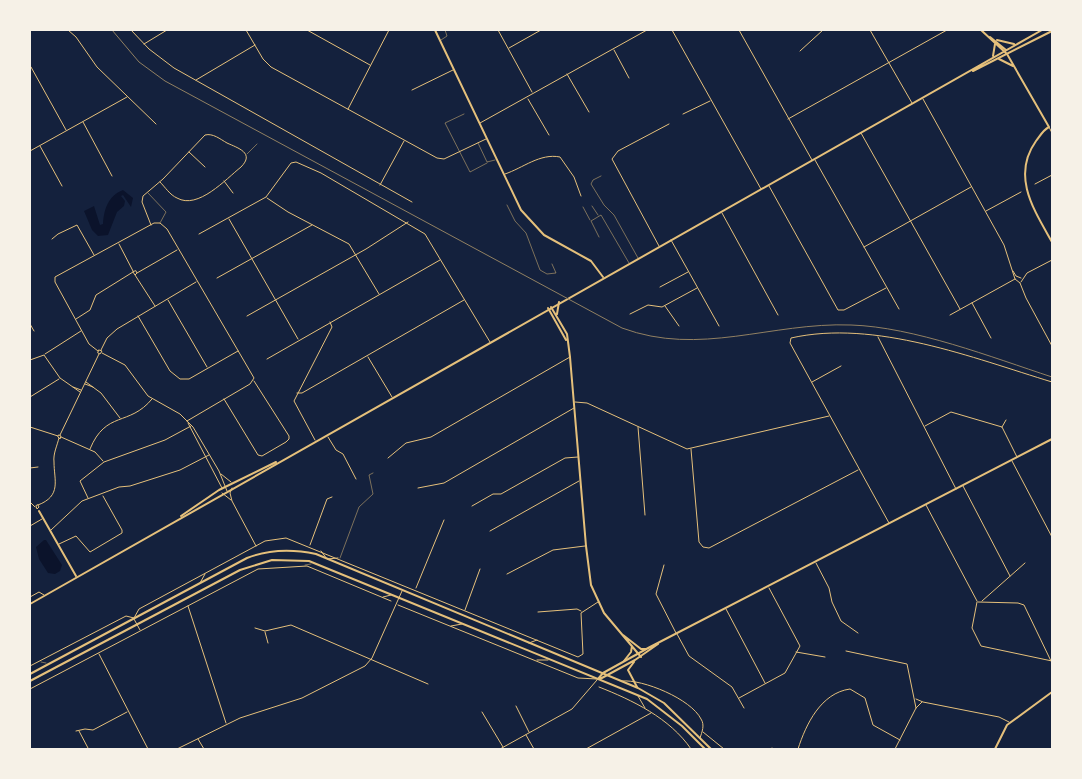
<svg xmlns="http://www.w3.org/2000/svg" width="1082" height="779" font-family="'Alegreya Sans',sans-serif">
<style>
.water{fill:#0b132b}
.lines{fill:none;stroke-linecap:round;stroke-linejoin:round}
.stream{stroke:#0b132b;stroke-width:1}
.service{stroke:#e5c07b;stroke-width:0.5}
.minor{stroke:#e5c07b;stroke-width:1}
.tertiary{stroke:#e5c07b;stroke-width:2}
.secondary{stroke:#e5c07b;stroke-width:2}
.primary{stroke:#e5c07b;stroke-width:2}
.trunk{stroke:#e5c07b;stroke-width:2}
.rail{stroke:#918062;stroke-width:1}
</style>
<rect width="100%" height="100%" fill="#14213d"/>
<path class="water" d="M123,190L133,198L131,207L123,195L121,196L125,201L124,206L117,212L108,235L98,236L92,230L84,211L94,206L100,225L103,224C104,209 108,196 123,190Z
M44,540H46L62,565L60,571L55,574L48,573L39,559L36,547Z"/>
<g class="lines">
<path class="stream" d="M30,31L31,30"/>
<path class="service" d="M441,40L447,36L445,30
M464,114L445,123L470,172L487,163
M478,143L487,162L495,160
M247,154L257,144
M601,176L593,180L591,184L604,205L614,215L638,258
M148,193L166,212L160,223
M507,205L515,221L526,233L540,270L547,274L556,273L552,264
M592,206L598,215
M583,207L590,220
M599,237L591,221L601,215L629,263
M340,558L359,507L373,494L369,475L373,473
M305,565L311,564
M41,662L46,663"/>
<path class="minor" d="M68,30L76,37L97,67L156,124
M131,30L149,49L174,68L412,202
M246,30L263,59L271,67L437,158L444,159L486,139
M307,30L370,65
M498,30L532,92
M672,30L761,189
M739,30L812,160
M870,30L912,103
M144,44L167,30
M509,48L541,30
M614,50L629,78
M800,51L823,30
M31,67L66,130
M567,74L589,112
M196,80L255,45
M412,90L453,70
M528,99L549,135
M923,99L1004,245L1015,279L1020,283
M348,109L389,30
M683,114L710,101
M788,119L947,30
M83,122L112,176
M480,123L647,30
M1049,127L1052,133
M861,133L960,309
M40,146L62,186
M30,151L127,97
M189,152L205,167
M815,160L899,309
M505,174C523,168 540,153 560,157L574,177L581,196
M224,181L233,193
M1035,184L1052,175
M380,185L404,141
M769,186L838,310H844L886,288
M267,198L288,212L349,244L379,294
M986,211L1021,192
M722,213L778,315
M229,219L298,339
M151,225L142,202L143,196L163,179L205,135C213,133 220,139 227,143C238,148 255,153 241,167C226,179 198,210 177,198C170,195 165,187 160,182
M199,234L266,197L291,163L296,162L321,173L425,234L490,342
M52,239L58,234L77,225L94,255
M671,240L719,326
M119,244L133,271
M659,246L612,159L618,151L669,124
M864,247L971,187
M136,271L137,273L135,275L133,272Z
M1013,271L1016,276L1021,278
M137,273L177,250
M135,275L155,306
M217,278L312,225
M1021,282L1027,273L1052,260
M1020,283L1026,298L1052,346
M660,287L688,272
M168,300L207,367
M972,303L991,338
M665,306L679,326
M630,314L648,305L662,307L697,288
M950,315L1015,279
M138,316L170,371L180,379H189L238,351
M247,316L366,249L408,222
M76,319L90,310L96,295L133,272
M30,324L34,331
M878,337L956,489
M99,350L102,351L100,354L98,353Z
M101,350L107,338L117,329L196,282
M98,351L89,344L55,282V277L154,223H160L167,229L254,378L250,384L187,421
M102,353L125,365L148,396L180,414L193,427L219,471L227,491
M45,354L81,331
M368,357L392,397
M267,359L440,260
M30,360L44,355L60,378L80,392
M86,382L101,393L120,418
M812,382L841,366
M85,384L93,387
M73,387L81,390
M297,393H302L464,300
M30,397L59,379
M224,399L258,455L262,456L286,442L289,439V436L254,381
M575,402L587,403L687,449L829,416
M188,423L222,488
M925,426L951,412L1002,427L1017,457
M30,427L58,436
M638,427L645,515
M1002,427L1006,420
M59,435L61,436L60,439L58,437Z
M60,435L99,354
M61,437L95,452L103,461
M328,437L336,450L343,454L356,479
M315,440L294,401L332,327L330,322
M90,449C106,410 129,427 152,399
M691,449L699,542L703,547L709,548L858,470
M388,458L406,443L431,437L570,357
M1012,461L1052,537
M30,468L38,467
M221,474L231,482
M963,486L1010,576
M232,488L230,493L232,501L256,546
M418,488L444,483L574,408
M222,493L231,500
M88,498L80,481L104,462L165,440L191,426
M30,502L35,507
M38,505C62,496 54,480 54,462C53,454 57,446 59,438
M38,505L39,507L37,509L36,506Z
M926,505L977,601
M472,506L493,494H501L565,458L578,457
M889,523L790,343L791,338C875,319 973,358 1052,382
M30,526L42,519
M51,530L82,501L119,487L130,486L180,470L209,455
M490,531L579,481
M59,544L76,536L90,552L122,533V530L103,496
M310,545L327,499L332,497
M321,551L327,559L338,558
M816,563L829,588L832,602L841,621L858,633
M664,565L656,594L676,633
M507,574L553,550L585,546
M200,583L205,574
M416,588L444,520
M30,597L39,592L44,595
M383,597L391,595
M982,601L1025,563
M977,602L972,628L981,646L1052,661
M978,602L1018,603L1024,605L1051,661
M398,605L578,678L597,679
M188,606L226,723
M726,609L765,683
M465,610L480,569
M538,612L577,609L581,611
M134,618L139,609L265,541L286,538L578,657L583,654L581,613L598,602
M134,619L140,630
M451,626L462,624
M255,628L265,631L291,625L428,684
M265,632L268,643
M677,634L689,656L732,687L744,708
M529,643L537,640
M846,651L907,664L916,708
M796,652L825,657
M99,654L148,749
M537,660H548
M30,666L126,616L134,618
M622,681C643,679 691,699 701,719C705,725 702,732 700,738
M599,687C632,700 670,718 691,749
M30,689L258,569L307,566L391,601
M638,696L645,708
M739,698L785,673L800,646L769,588
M916,699L923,702L999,717L1009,722
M516,706L529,732
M482,712L503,747
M76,731L85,729L93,730L127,712
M79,731L88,748
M703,732L724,749
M526,735L534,749
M198,739L204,749
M772,748V749
M177,749L240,718L302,698L365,666L372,658L402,591
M500,749L572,709L597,680
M586,749L651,713
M798,749C806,724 821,693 850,689L865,698L873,725L900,740
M895,749L916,708L922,702"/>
<path class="tertiary" d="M1007,54L1049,127C1043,130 1040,136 1036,141C1011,176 1034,210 1052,242
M999,59L1013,66
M39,511L76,576"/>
<path class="secondary" d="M435,30L521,210L544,235L591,261L603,277
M551,307L567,334L570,357L586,546L591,585L604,613L641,657
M548,308L566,340
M557,314L559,302
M623,635L641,649H646
M624,661L631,652L632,646
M995,749L1007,725L1052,692"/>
<path class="primary" d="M981,30L1007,54
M990,37L1006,50
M997,40L1014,44
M993,56L995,44
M973,71L1052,31
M181,516L219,490L276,462
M30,604L1042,30
M634,662L628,670L637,687
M598,679L603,673L650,647L1052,439
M600,679L635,660L658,644"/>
<path class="trunk" d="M30,674L247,558C270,549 292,549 316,554L638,688L664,703L711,749
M30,681L240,570L272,560L309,561L647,699L682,726L705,749"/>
<path class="rail" d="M112,30L139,62L165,81L622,328C700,357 771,322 851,325C914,327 991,357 1052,377"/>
</g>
<rect width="1082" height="779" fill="none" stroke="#f6f1e7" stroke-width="62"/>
</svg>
